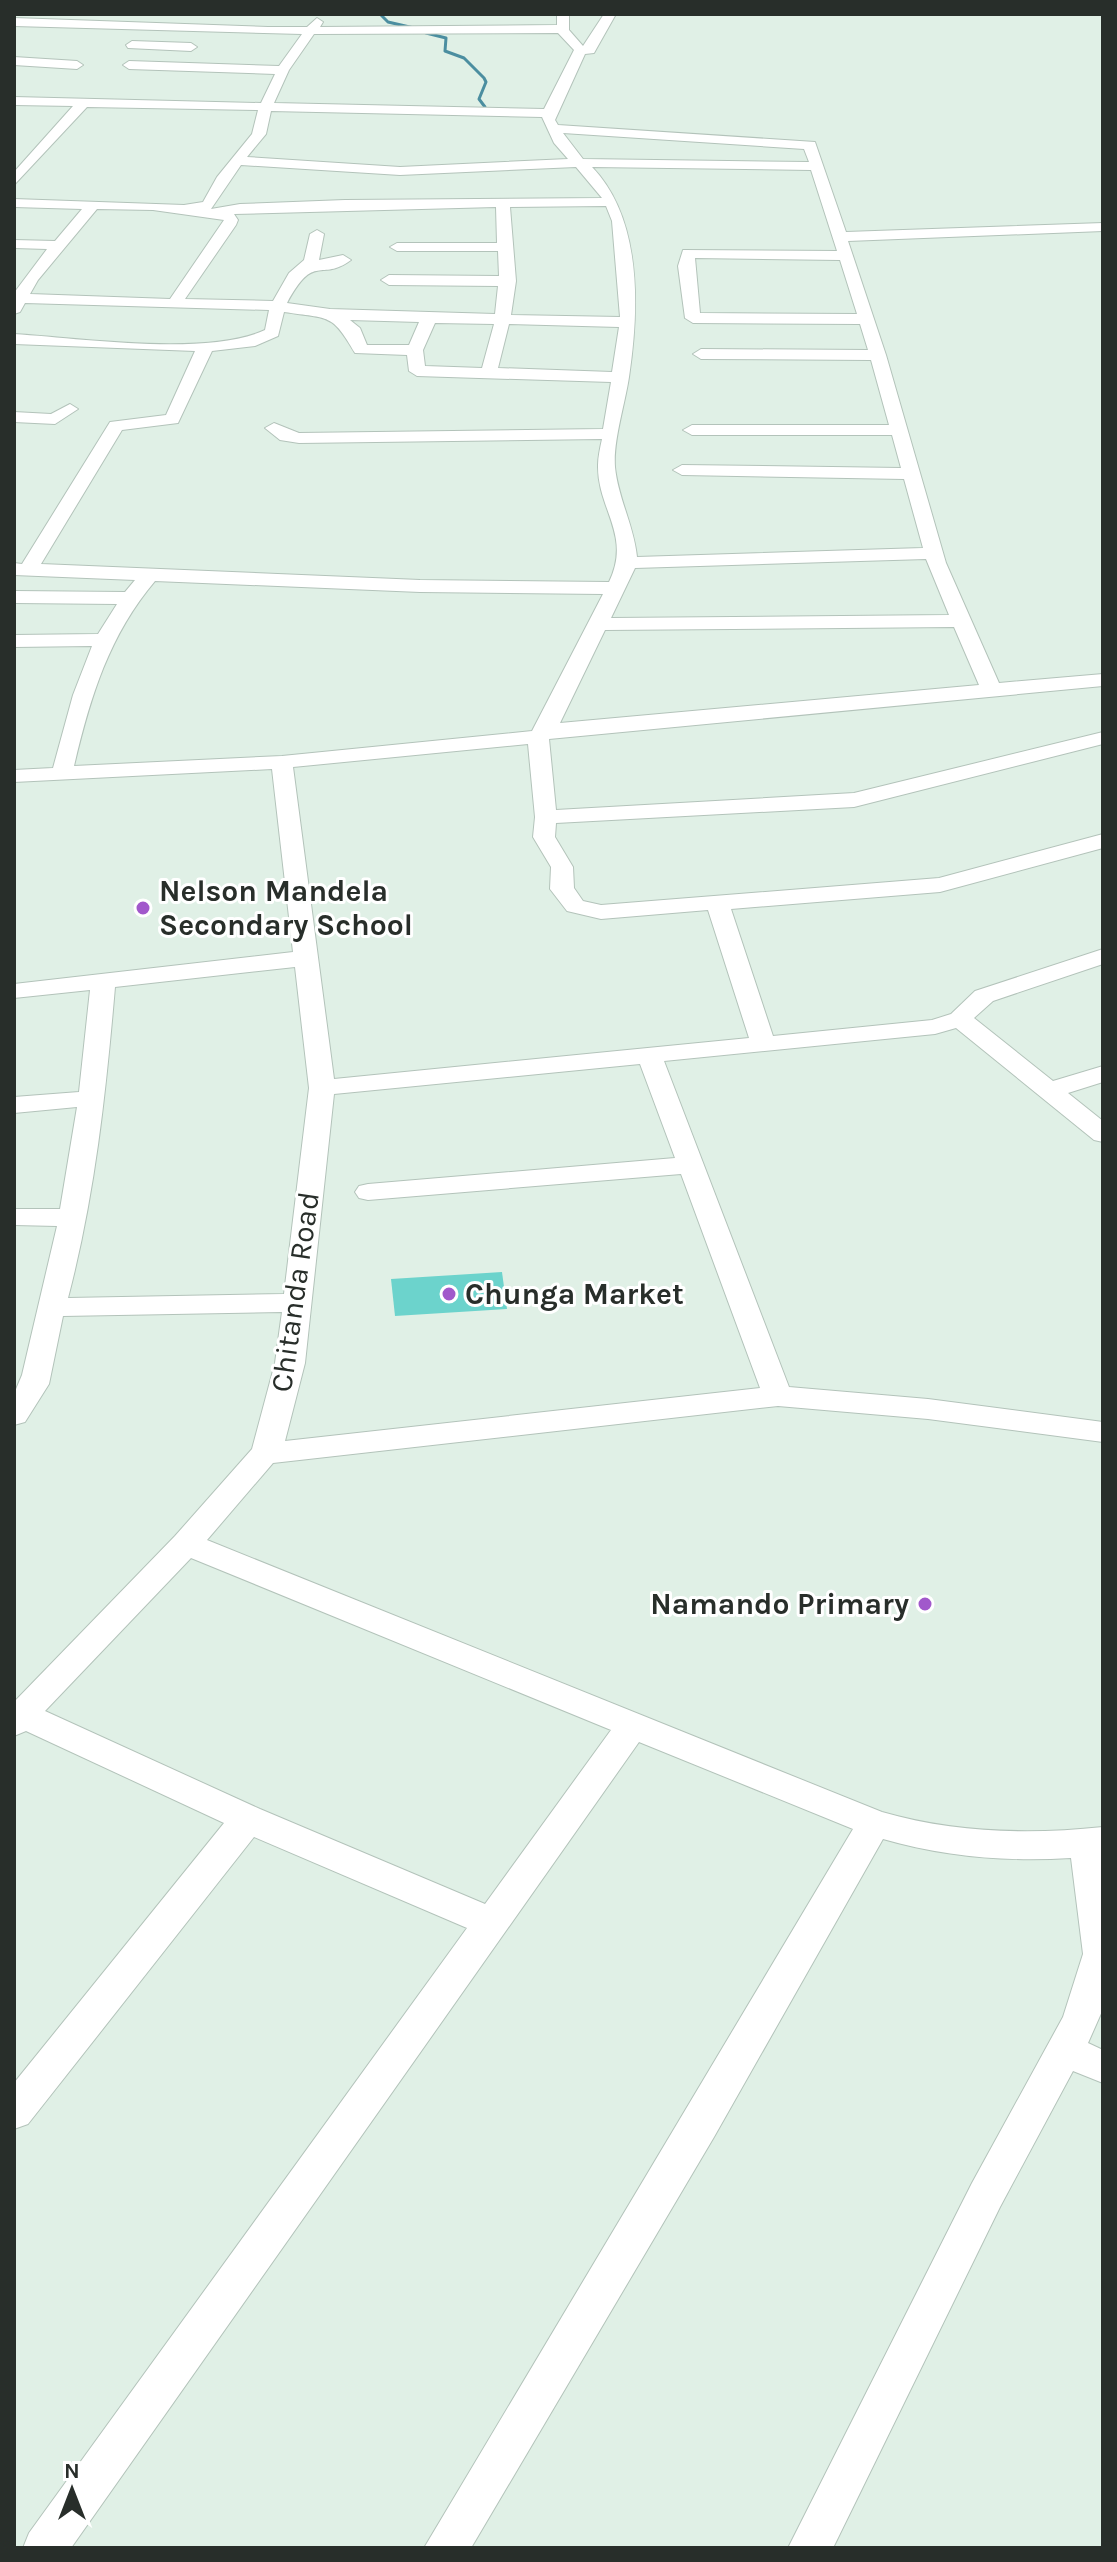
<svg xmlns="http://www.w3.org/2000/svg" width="1117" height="2562" font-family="Karla,sans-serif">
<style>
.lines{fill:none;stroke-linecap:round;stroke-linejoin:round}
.stream{stroke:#4b8ea0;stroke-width:3}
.building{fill:#6cd3cc}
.minor-casing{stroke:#b3c3ba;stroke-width:2}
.minor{fill:#fff;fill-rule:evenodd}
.poi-dot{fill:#a158cb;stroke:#fff;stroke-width:3}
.labels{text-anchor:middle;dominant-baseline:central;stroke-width:6;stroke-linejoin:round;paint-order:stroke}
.poi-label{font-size:30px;font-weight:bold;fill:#282e2a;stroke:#fff;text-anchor:start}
.street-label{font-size:30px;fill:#282e2a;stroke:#fff}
</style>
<rect width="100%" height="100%" fill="#e0f0e6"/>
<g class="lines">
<path class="stream" d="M380,14L388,22L414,28
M426,33L446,38L445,51L464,58L484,78L486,82L479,99L485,107"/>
</g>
<path class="building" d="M502,1272L507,1309L395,1316L391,1279Z"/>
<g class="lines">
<defs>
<path id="minor" d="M557,14H569V30L583,46L604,14H616L594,53L585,54L555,120L558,125L815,142L846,232L1103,223V231L848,241L886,355L946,563L999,683L1103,674V686L549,739L556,810L854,793L1103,732V744L854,807L556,823L555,837L573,867L574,888L583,901L601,905L939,878L1103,834V848L940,892L731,909L773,1036L932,1020L951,1014L975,991L1103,949V964L993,1001L974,1018L1053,1081L1103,1066V1082L1068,1093L1103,1121V1142L1094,1140L956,1028L935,1034L664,1061L789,1387L928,1399L1103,1422V1442L928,1419L778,1406L273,1463L207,1540L882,1812C955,1833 1028,1835 1103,1827V2009L1088,2043L1103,2050V2083L1073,2071L1000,2207L833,2548H788L972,2183L1063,2017L1083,1954L1071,1858C1007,1862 945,1857 883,1839L714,2137L471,2548H424L853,1829L639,1742L71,2548H23L29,2533L467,1928L254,1837L28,2124L14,2129V2083L224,1823L26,1731L14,1736V1702L175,1536L252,1449L275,1363L282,1312L63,1316L49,1384L25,1422L14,1425V1394L22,1375L57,1226L14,1225V1209H60L77,1107L14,1113V1097L79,1092L90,990L14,998V984L293,952L272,769L14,782V770L53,768L73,695L92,646L14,647V635L98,634L117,604L14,603V591L125,592L135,580L14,575V563L22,564L110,422L166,415L195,351L14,344V334C79,338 207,357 265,330L269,310L25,303L20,312L14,314V293L47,249L14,248V240L55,241L82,209L14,207V199L184,205L203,202L217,177L252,134L258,110L87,107L14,185V172L73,106L14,105V97L261,103L275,74L129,69L123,65L129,61L279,66L302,34L14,26V18L268,27H307L317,18L323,22L320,27L557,25ZM558,33L574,50L544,109L274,103L289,70L314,34ZM271,111L542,117L554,143L568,159L400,167L247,157L266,134ZM563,133L804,149L809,162L583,159ZM241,165L400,175L576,167L602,198L345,200L240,204L211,209ZM592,167L811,170L837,251L683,250L678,266L685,318L693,323L860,324L868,350L701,349L693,354L701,359L871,360L889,425H692L683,430L692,435H892L901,468L682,465L673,470L682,475L904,479L923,548L637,557C634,526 618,498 615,467C613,441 625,404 629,377C639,310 643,220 592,167ZM606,206L612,221L620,317L511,315L516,281L510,207ZM496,207L497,243H397L390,247L397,251H498L499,276L389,275L381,280L389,285L498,286L495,314L330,309L287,303C315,251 320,283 351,260L343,255L319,260L324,234L317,230L310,234L304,260L289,273L273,301L185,299L236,225L238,220L234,214ZM97,209L153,210L224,220L170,299L30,294L38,280ZM695,258L840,260L857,314L700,313ZM284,312C330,319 332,313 355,353L407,355L409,371L417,376L611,382L603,429L299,433L274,423L265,428L280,440L299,443L602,439C600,448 598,457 598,465C597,509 632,535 609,582L420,580L41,564L122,430L178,423L212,351L255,346L278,336ZM350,320L419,322L409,345H367L360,328ZM435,323L494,324L482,368L425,366L423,350ZM509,324L619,327L612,372L498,368ZM926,559L949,615L611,618L635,568ZM155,581L420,592L603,594L532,731L282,756L74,766C90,698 109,635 155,581ZM954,627L979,685L560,723L605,630ZM528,744L535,817L533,837L551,867L550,889L567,911L601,919L708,910L749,1038L334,1079L293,767ZM295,967L309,1088L284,1294L68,1298C95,1195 106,1092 115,987ZM640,1064L675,1158L368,1184L359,1186L355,1192L359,1198L368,1200L681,1174L760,1388L285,1441L305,1363L334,1094ZM191,1558L611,1730L485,1904L260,1809L45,1711Z
M132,41L191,43L197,47L191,51L128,48L126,45Z
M14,57L77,61L83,65L77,69L14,65Z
M70,404L78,409L55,424L14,422V412L51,414Z"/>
</defs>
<use href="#minor" class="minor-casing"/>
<use href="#minor" class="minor"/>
</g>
<g class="poi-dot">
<circle cx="143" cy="908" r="8"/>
<circle cx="449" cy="1294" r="8"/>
<circle cx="925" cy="1604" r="8"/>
</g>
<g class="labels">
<g class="poi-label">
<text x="159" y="891">Nelson Mandela<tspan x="159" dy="34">Secondary School</tspan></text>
<text x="465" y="1294">Chunga Market</text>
<text x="909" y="1604" text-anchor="end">Namando Primary</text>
</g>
<g class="street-label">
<text transform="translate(295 1292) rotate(-82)">Chitanda Road</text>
</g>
</g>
<rect width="1117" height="2562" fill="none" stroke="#282e2a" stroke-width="32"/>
<g transform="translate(72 2490)" stroke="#ffffff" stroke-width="6" paint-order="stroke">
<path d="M0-6L14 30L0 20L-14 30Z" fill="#282e2a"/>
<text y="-12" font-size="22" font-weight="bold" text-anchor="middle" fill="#282e2a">N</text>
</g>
</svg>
